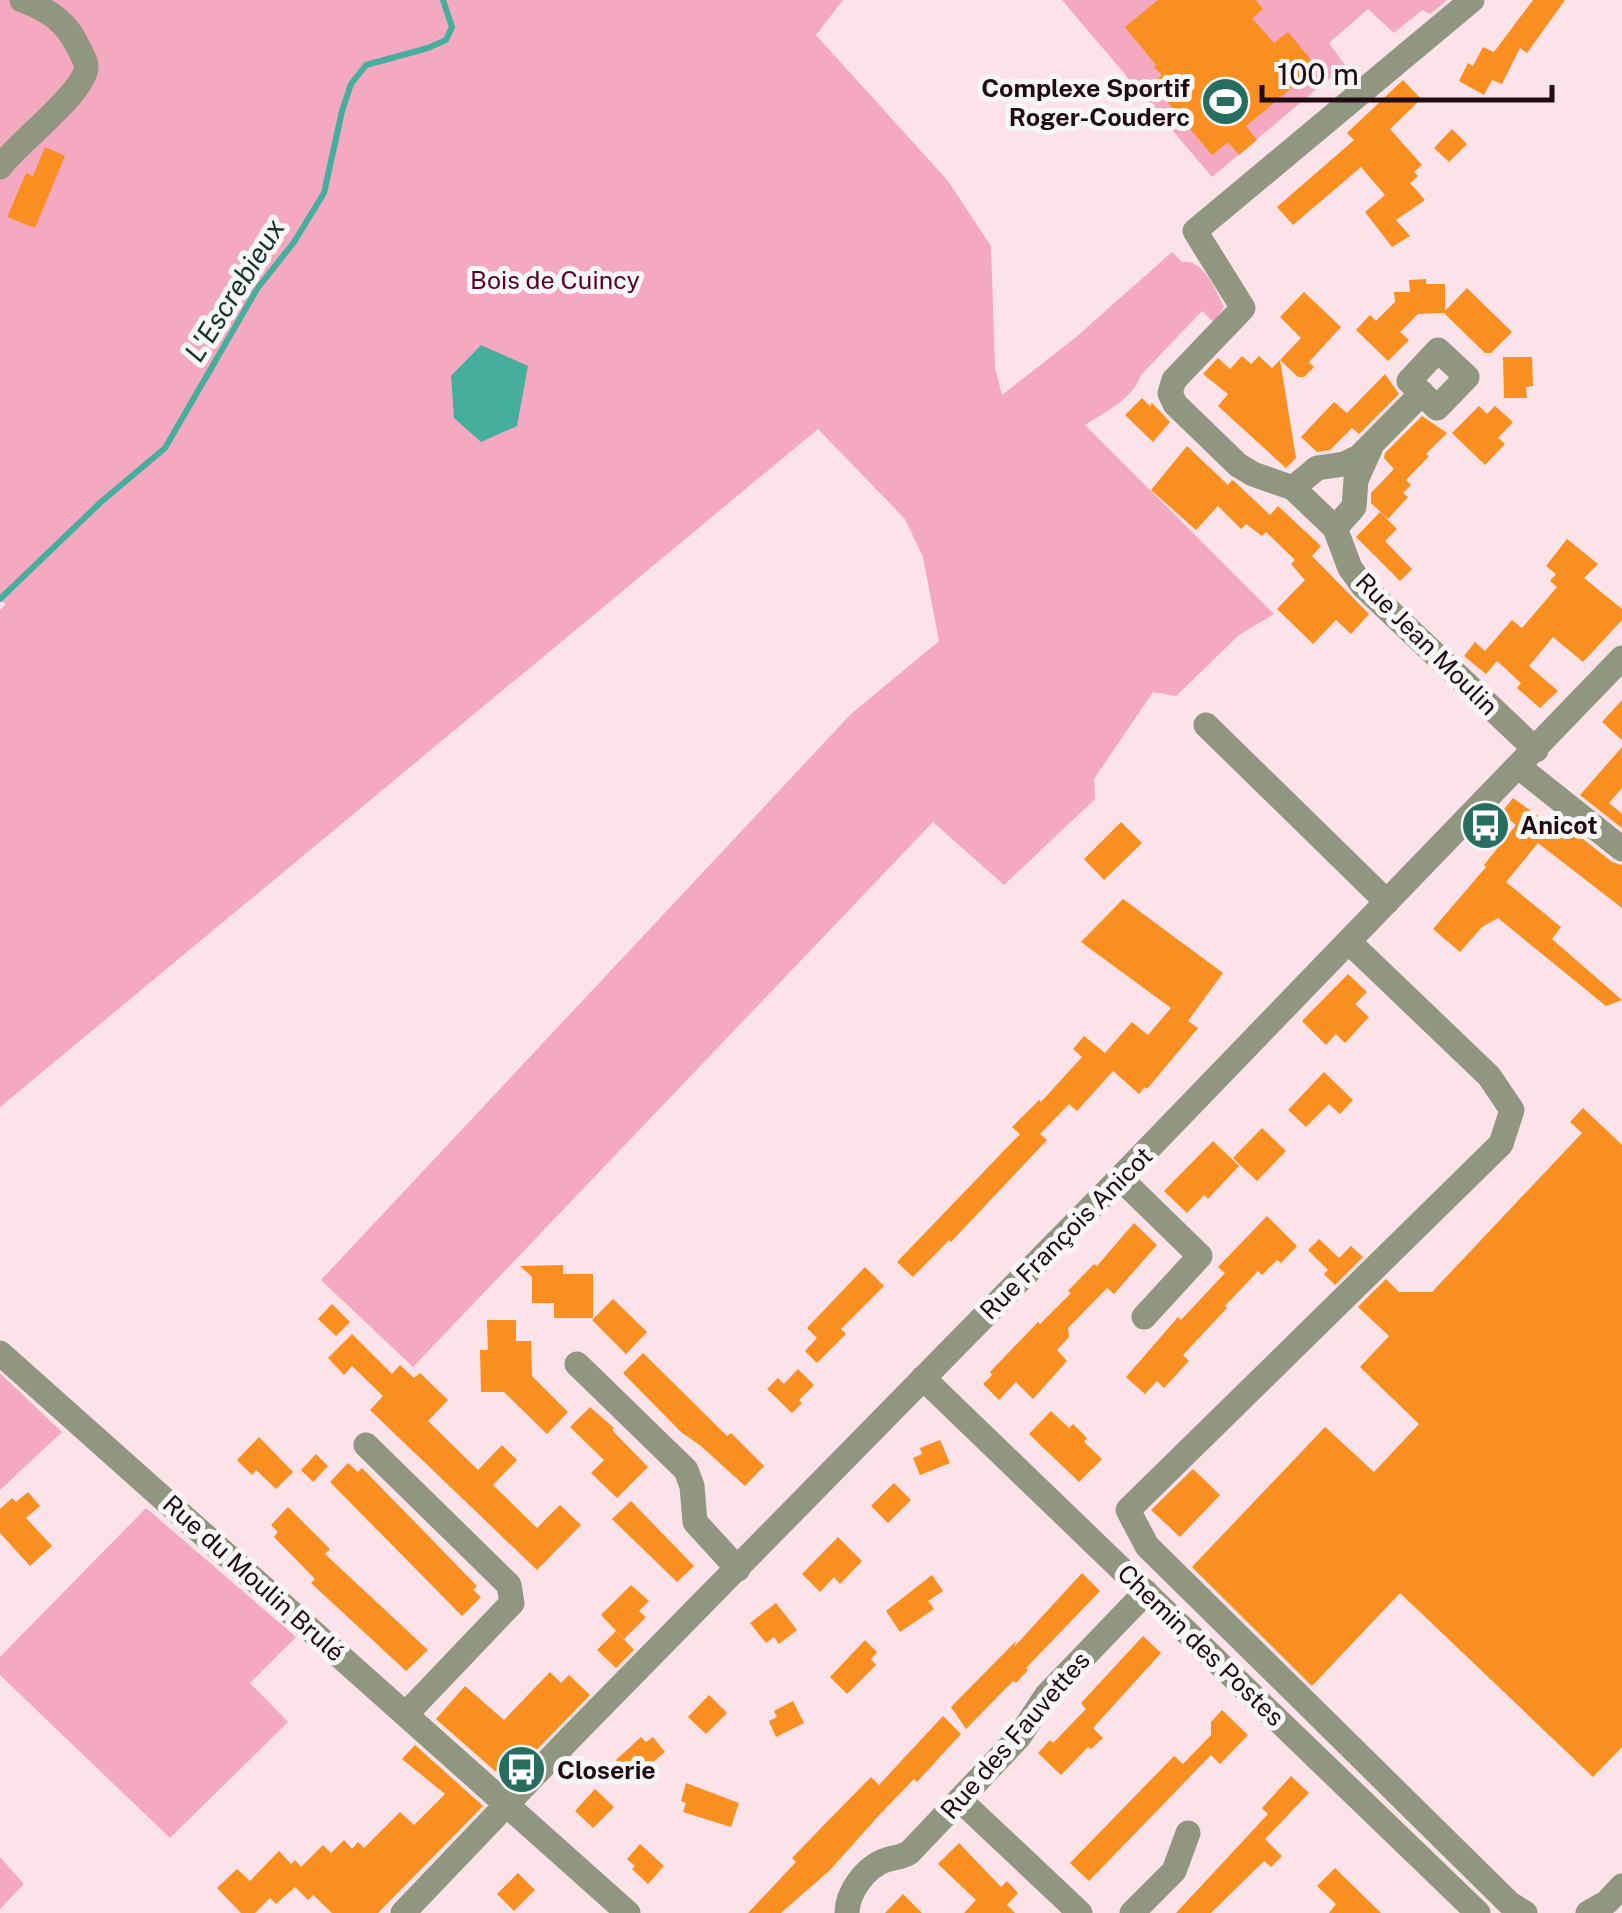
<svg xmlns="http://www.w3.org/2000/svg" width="1622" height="1913" font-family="'Public Sans',sans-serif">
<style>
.green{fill:#f4a9c0}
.water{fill:#46ae9c}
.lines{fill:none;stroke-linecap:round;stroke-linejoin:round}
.stream{stroke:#46ae9c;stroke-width:6}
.building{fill:#f88f20}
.minor{stroke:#909680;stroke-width:25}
.labels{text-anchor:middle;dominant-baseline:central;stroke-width:10;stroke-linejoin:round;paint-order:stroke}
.poi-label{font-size:25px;font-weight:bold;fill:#210c13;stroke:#f7f7f7;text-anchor:start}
.park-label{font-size:25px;fill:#57022c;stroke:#f7f7f7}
.street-label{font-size:25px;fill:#210c13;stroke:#f7f7f7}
.water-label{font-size:28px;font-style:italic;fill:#15342e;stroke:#f7f7f7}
</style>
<rect width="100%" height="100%" fill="#fce2e9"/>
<path class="green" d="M0,0H843L816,35L948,181L991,246L995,368L1002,395L1075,338L1172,252L1182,262C1203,258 1216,290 1224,307L1214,322L1202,311L1141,375C1132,400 1106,411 1085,425L1274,614L1239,635L1176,696L1153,692L1094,779L1095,799L1004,885L933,822L413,1367L321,1280L851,714L939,641L923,557L905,519L818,429L0,1107V610L6,604L0,600Z
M1062,0H1447L1430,14L1422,10L1394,33L1368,9L1329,43L1345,65L1212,177Z
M0,1373L62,1432L0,1490Z
M146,1508L296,1637L250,1683L288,1722L170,1838L0,1675V1657Z
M0,1857L24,1884L0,1909Z"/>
<path class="water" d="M481,345L528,366L517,426L481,442L454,418L451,376Z"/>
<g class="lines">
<path class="stream" d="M0,599L101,502L165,448L257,289L294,242L324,193L342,111L351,84L366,65L428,48L446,40L452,27L443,0"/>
</g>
<path class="building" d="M1158,0H1256L1263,9L1252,18L1274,43L1288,32L1317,67L1246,126L1257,140L1239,155L1228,142L1212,155L1161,94L1163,92L1155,81L1162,75L1154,67L1156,65L1125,27Z
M1533,0H1565L1527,53L1520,48L1502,84L1492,80L1484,95L1459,81L1468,63L1473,66L1483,47L1494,52Z
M1403,80L1421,99L1390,129L1422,165L1414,172L1418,176L1410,183L1425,200L1396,220L1410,236L1392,247L1365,212L1385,195L1361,167L1293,225L1277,207L1354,140L1347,133Z
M1452,129L1467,144L1449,162L1434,148Z
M45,147L65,156L35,228L7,217L26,173L33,176Z
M1426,279V284H1445V311L1467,288L1512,332L1491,353H1485L1444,313L1418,314L1400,332L1409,340L1388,361L1356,330L1370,315L1376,321L1395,302L1394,292H1410L1409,280Z
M1304,292L1341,327L1309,362L1314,367L1304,377H1298L1280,360L1301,338L1280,317Z
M1242,356L1251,364L1259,356L1272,368L1280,360L1296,458L1286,468L1218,406L1228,394L1203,374L1218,358L1230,369Z
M1503,357H1532L1533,386L1526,387L1527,398H1504Z
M1385,374L1399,394L1359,434L1352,428L1330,450L1317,452L1301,437L1334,402L1347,413Z
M1142,398L1150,406L1152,403L1170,422L1153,442L1125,415Z
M1479,406L1487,414L1495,406L1513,422L1498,438L1505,444L1485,465L1452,433Z
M1422,416L1447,433L1426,454L1429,456L1406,480L1411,485L1403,493L1408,497L1388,519L1371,503V493L1394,469L1384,458L1385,453Z
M1187,446L1228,485L1232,480L1235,482L1270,515L1278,506L1321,546L1312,556L1369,614L1351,634L1336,620L1313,644L1277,609L1305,580L1291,564L1295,560L1266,532L1262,536L1246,524L1241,529L1218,506L1196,530L1151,490Z
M1380,512L1397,529L1385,541L1412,569L1400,581L1356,537Z
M1567,539L1598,564L1584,578L1622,609V620L1583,662L1553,637L1529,666L1558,691L1540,708L1517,688L1521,683L1497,661L1486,674L1464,656L1475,642L1485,651L1512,620L1522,628L1557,587L1550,581L1556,574L1546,566Z
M1622,700V740L1602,722Z
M1622,747V788L1609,803L1622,814V828L1580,795Z
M1513,798L1559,831L1564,824L1612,862L1622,865V908L1538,843L1506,882L1561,927L1552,939L1622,1000L1606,1006L1498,918L1482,927L1460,952L1433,929L1486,867L1484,865L1516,825L1501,813Z
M1121,822L1142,843L1104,880L1084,859Z
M1123,899L1223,973L1188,1021L1198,1028L1147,1089L1145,1087L1139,1094L1113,1071L1077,1111L1069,1104L1040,1134L1047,1140L951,1242L949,1240L913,1277L897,1262L1020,1134L1012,1127L1039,1100L1041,1102L1082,1057L1073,1049L1084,1036L1105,1053L1132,1022L1148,1035L1171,1008L1081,942Z
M1348,974L1367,992L1355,1004L1369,1017L1345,1043L1336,1034L1326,1045L1302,1021Z
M1324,1072L1353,1100L1340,1114L1329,1104L1306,1127L1288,1110Z
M1583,1108L1622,1145V1747L1593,1777L1400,1593L1312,1686L1192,1567L1325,1427L1374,1472L1419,1424L1360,1367L1389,1336L1358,1307L1386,1279L1399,1292H1432L1582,1133L1570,1122Z
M1262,1128L1286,1151L1257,1181L1233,1158Z
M1213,1141L1239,1166L1208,1199L1204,1195L1187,1213L1164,1191Z
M1267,1216L1297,1246L1281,1263L1277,1260L1262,1275L1258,1271L1225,1306L1227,1308L1183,1355L1189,1361L1164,1388L1157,1381L1145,1394L1126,1377L1178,1317L1181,1320L1225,1273L1218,1267Z
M1134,1223L1157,1245L1114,1294L1107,1288L1068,1328L1069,1337L1057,1350L1067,1361L1033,1399L1016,1382L999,1400L983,1384L992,1375L990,1372L1038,1322L1040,1324L1071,1293L1068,1291L1094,1264L1097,1266Z
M1319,1239L1339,1258L1351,1246L1363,1257L1335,1285L1324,1274L1328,1270L1308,1250Z
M563,1265V1274H593V1318H554V1303H532V1277L520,1266Z
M865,1267L884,1286L841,1329L846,1334L817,1363L805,1351L817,1338L807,1328Z
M613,1299L647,1332L626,1354L592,1320Z
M332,1304L350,1322L336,1336L318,1319Z
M487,1320H516V1341H531L532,1376L568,1412L547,1434L504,1392H481L480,1350H488Z
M352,1334L392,1374L400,1365L414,1378L420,1373L448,1400L428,1421L478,1470L502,1445L517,1460L493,1485L537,1528L560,1505L581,1525L537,1570L370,1410L383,1396L352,1366L344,1375L328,1358Z
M643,1353L727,1436L731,1433L764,1466L745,1486L701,1446L681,1432L623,1373Z
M798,1369L814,1385L799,1400L802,1403L792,1413L767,1389L778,1378L784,1384Z
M590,1407L614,1428L612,1430L648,1467L617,1498L591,1473L604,1460L570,1427Z
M1051,1411L1069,1428L1073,1424L1087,1438L1084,1442L1102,1459L1079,1482L1029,1434Z
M259,1437L293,1472L276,1489L256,1470L252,1475L237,1460Z
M940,1440L950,1463L920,1475L913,1458L922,1454L920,1448Z
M316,1454L328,1466L313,1482L301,1470Z
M348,1463L358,1472L362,1468L368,1474L477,1586L473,1590L481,1597L462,1616L330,1482Z
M1193,1469L1220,1495L1180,1537L1151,1510Z
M894,1483L911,1500L888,1523L871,1506Z
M28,1492L40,1506L26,1518L52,1546L30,1566L0,1533V1509L12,1498L16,1502Z
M631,1501L694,1566L677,1582L612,1519Z
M288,1507L330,1549L325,1554L428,1650L406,1671L311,1583L315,1579L274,1537L278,1532L271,1525Z
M838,1537L862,1561L840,1584L834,1577L820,1592L802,1574Z
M1082,1573L1100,1591L1026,1668L1028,1670L1016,1683L1013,1681L966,1729L951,1707L1016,1641L1014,1647Z
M932,1575L943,1591L928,1601L934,1609L900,1632L886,1611Z
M631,1585L649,1601L639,1611L646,1617L624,1639L601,1615Z
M776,1603L797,1630L779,1644L774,1637L766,1643L750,1623Z
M616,1631L634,1650L616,1668L597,1650Z
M1143,1636L1161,1653L1093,1728L1103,1738L1091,1749L1088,1747L1061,1775L1038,1753L1050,1740L1053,1743L1086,1709L1081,1703Z
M865,1640L877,1652L871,1659L876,1665L847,1694L830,1677Z
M550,1672L561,1683L569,1675L590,1695L516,1771H495L436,1719L465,1686L504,1720Z
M709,1695L727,1713L706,1734L688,1717Z
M793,1701L804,1723L776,1737L769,1721L777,1717L774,1711Z
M1222,1710L1248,1735L1220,1764L1211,1755L1089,1881L1070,1863L1174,1756L1183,1764L1211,1735V1722Z
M943,1716L961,1734L917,1782L914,1779L882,1812L830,1870L781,1913H748L796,1862L792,1858L824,1825L871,1777L879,1785Z
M641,1737L646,1742L653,1737L665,1752L631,1780L616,1760Z
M415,1745L483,1806L378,1913H332L313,1895L308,1900L295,1887L276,1904L270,1898L255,1913H241L217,1888L237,1869L250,1881L279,1851L291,1864L295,1860L301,1867L323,1845L331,1853L344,1840L352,1849L358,1842L364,1848L400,1812L414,1825L445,1794L402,1759Z
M1291,1776L1309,1793L1265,1839L1282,1856L1271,1867L1264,1861L1211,1913H1176L1268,1814L1262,1808Z
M686,1783L739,1803L731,1827L683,1812L686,1803L681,1801Z
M595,1789L614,1807L593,1828L575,1811Z
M959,1843L1001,1887L1007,1881L1018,1893L1007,1905L1015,1913H964L976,1900L938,1864Z
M640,1844L664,1866L648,1884L632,1869L635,1866L627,1859Z
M1335,1868L1381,1913H1329L1336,1904L1317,1886Z
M518,1873L535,1890L514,1911L497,1894Z
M903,1894L922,1913H885Z"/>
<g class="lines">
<path class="minor" d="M1472,0L1195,231L1243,308L1174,380L1170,393L1175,404L1238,465L1253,474L1293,488L1335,528L1350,568L1363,586L1536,750
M0,167C18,142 89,90 86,65C85,59 79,49 76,43C65,20 45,8 22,0
M1438,350L1467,377L1437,408L1409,381Z
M1293,488L1317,468L1344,464L1359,457L1422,393
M1335,528L1354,507L1356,480L1370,449
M1206,725L1387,902
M1519,767L1622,849
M1349,942L1489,1076L1512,1110L1501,1144L1128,1510L1147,1546L1509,1903L1525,1913
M1120,1178L1200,1256L1144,1317
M0,1353L628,1913
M577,1364L686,1470L692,1486L695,1522L738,1569
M923,1378L1478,1913
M366,1445L509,1585L512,1603L406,1714
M960,1800L1080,1913
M403,1913L571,1737L1120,1178L1622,658
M847,1913C847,1893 865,1867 886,1860C895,1857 901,1858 910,1852L1019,1737L1046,1696L1146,1592
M1132,1913L1174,1871L1188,1833
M1588,1913L1607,1902L1622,1886"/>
</g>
<defs>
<symbol id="stadium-disc" viewBox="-11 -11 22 22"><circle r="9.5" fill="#276d60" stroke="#f7f7f7"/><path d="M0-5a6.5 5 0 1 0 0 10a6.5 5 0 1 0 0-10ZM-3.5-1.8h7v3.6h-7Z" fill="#fff"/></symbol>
<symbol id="bus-disc" viewBox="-11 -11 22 22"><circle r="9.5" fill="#276d60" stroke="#f7f7f7"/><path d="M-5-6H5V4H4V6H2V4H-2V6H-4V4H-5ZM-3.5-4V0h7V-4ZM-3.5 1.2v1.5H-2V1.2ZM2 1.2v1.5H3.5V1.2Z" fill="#fff"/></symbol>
</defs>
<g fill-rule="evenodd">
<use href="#stadium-disc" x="1198" y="74" width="55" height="55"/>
<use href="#bus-disc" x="1458" y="798" width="55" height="55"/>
<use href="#bus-disc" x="494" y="1742" width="55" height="55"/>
</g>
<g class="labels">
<g class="poi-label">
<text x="1190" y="88" text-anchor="end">Complexe Sportif<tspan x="1190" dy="29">Roger-Couderc</tspan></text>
<text x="1520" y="825">Anicot</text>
<text x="557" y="1770">Closerie</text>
</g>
<g class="park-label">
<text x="555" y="280">Bois de Cuincy</text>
</g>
<g class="street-label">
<text transform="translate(1427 644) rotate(45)">Rue Jean Moulin</text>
<text transform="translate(1066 1233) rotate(-45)">Rue François Anicot</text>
<text transform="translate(254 1578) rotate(42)">Rue du Moulin Brulé</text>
<text transform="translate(1201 1645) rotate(44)">Chemin des Postes</text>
<text transform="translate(1015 1735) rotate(-49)">Rue des Fauvettes</text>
</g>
<g class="water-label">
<text transform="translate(234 290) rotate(-58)">L'Escrebieux</text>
</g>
</g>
<path d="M1262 85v15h290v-15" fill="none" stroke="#210c13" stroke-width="5"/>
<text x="1277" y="85" font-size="30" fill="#210c13" stroke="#f7f7f7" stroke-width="8" paint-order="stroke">100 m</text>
</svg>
